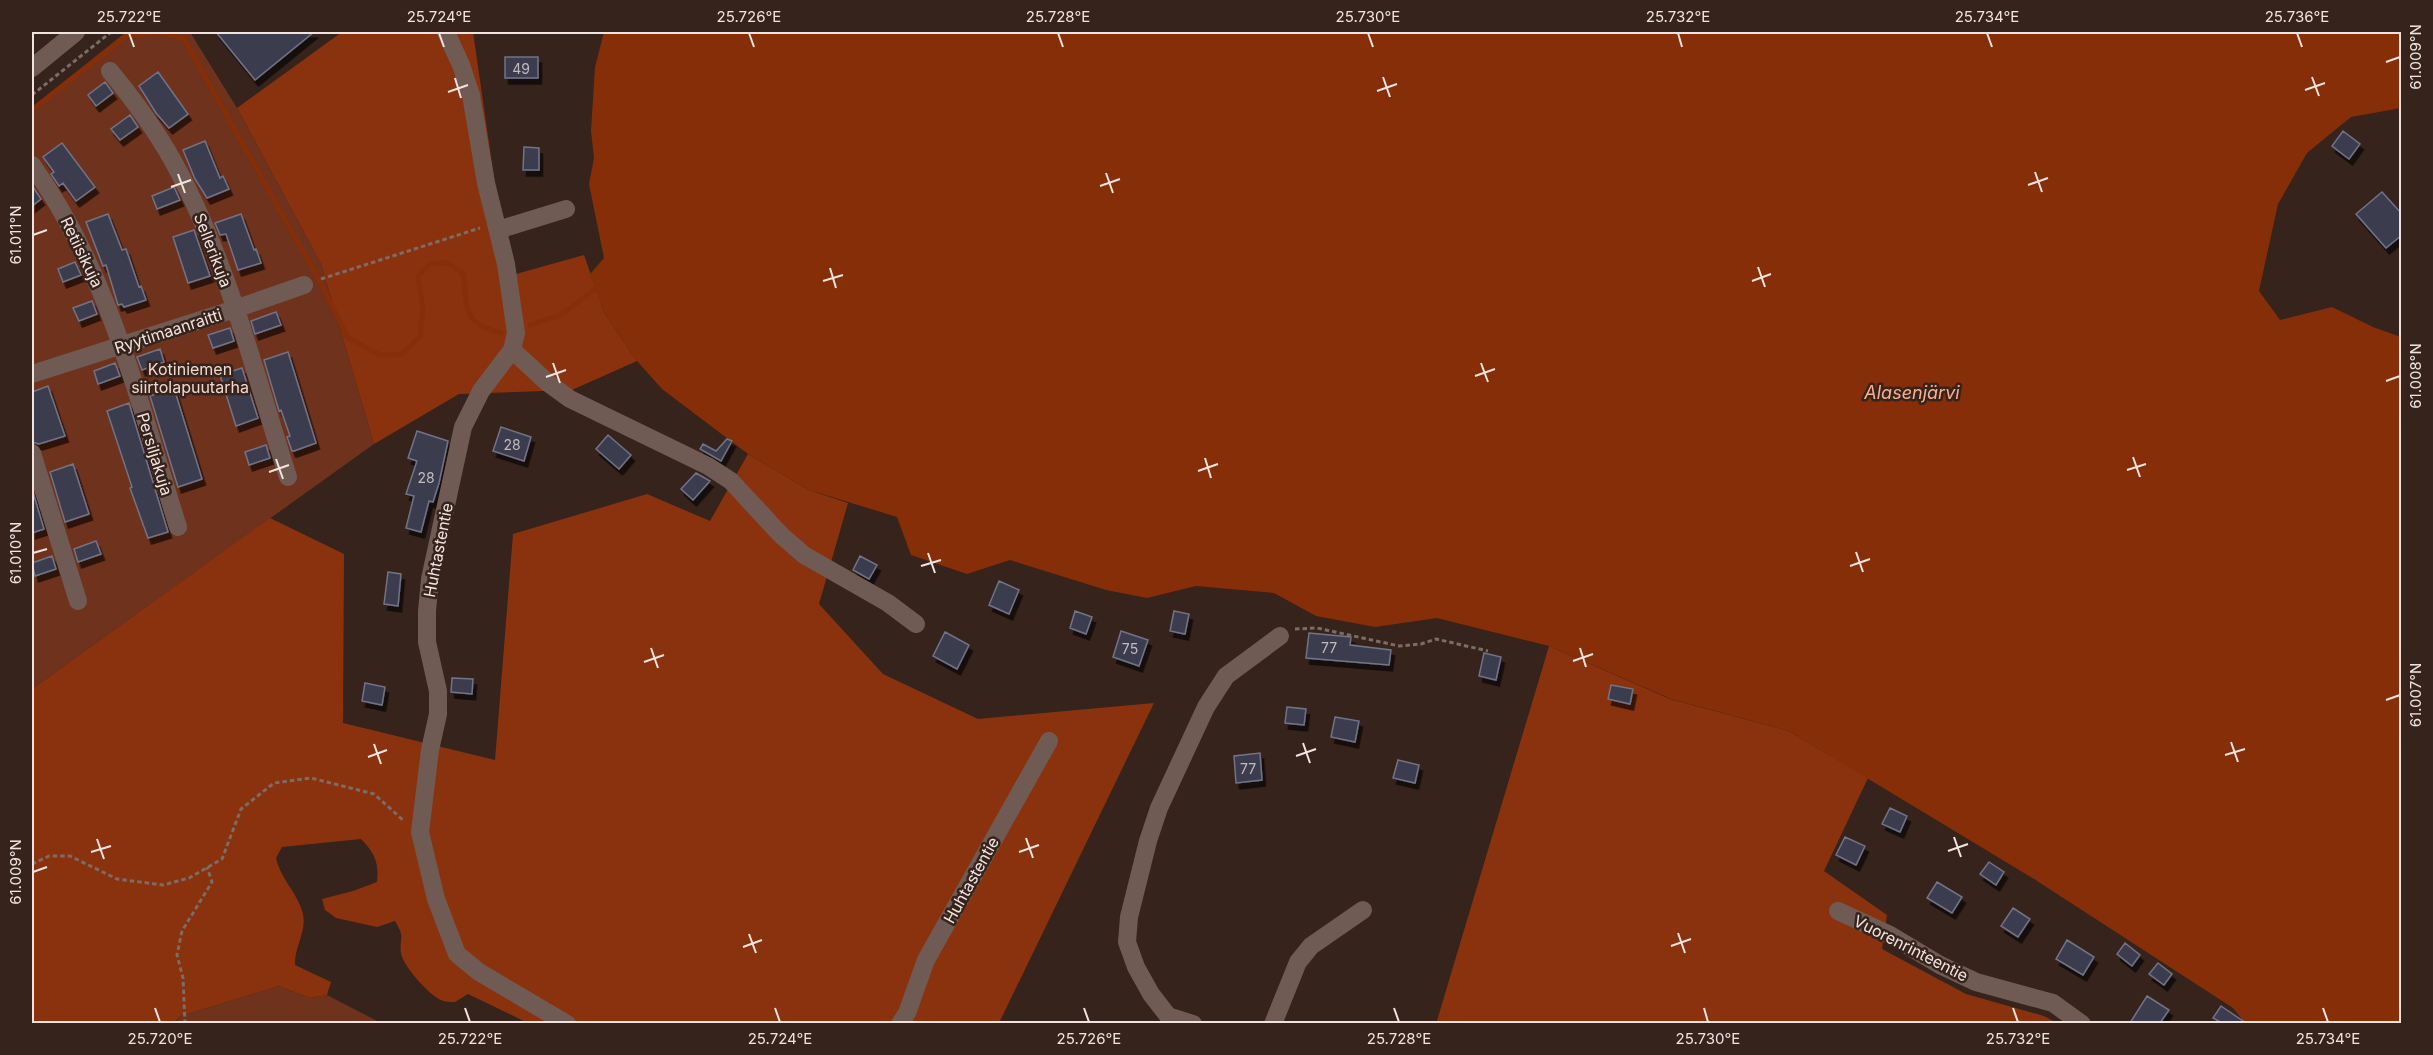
<svg xmlns="http://www.w3.org/2000/svg" width="2433" height="1055" font-family="Inter,sans-serif">
<style>
.green{fill:#6f321c}
.forest{fill:#8a320e}
.water{fill:#862e08}
.lines{fill:none;stroke-linecap:round;stroke-linejoin:round}
.stream{stroke:#862e08;stroke-width:5}
.building{fill:#3b3d4f;stroke:#717387;stroke-width:1.5;filter:url(#shadow)}
.path{stroke:#7c6c66;stroke-width:3;stroke-dasharray:4.5 3;stroke-linecap:butt}
.minor{stroke:#705b54;stroke-width:18}
.ticks{fill:none;stroke:#f1e4e0;stroke-width:2}
.labels{text-anchor:middle;dominant-baseline:central;stroke-width:5;stroke-linejoin:round;paint-order:stroke}
.number-label{font-size:14px;fill:#c4babc}
.street-label{font-size:16px;fill:#f1e4e0;stroke:#35231c}
.park-label{font-size:16px;fill:#f2d8cf;stroke:#35231c}
.water-label{font-size:18px;font-style:italic;fill:#f9af95;stroke:#35231c}
.neatline{fill:none;stroke:#f1e4e0;stroke-width:2}
.ticks-label{font-size:15px;text-anchor:middle;fill:#f1e4e0}
</style>
<defs>
<filter id="shadow"><feDropShadow dx="3.5" dy="6" stdDeviation="0" flood-color="#0009"/></filter>
</defs>
<rect width="100%" height="100%" fill="#35231c"/>
<path class="green" d="M126,32H190L237,108L321,264L374,444L32,689V107Z
M279,986L310,998L327,995L381,1023L173,1024L181,1016Z"/>
<path class="forest" d="M342,32H473L500,219L516,274L584,255L604,312L637,361L572,390L459,394L374,444L321,264L237,108Z
M748,454L809,490L848,503L819,604L883,674L978,719L1154,703L999,1023L530,1024L468,994L455,1002C451,1002 445,1002 441,1000C429,995 403,966 401,953C399,935 406,940 395,921L377,927L336,918L325,910L322,899L353,891L377,882C379,863 375,853 361,839L282,847L276,858C281,880 298,893 303,914C307,931 294,948 295,965L331,982L327,995L310,998L279,986L181,1016L173,1023L32,1024V689L270,518L344,554L343,723L495,760L513,534L647,494L710,521Z
M1549,646L1670,699L1789,731L1868,778L1824,871L1887,915L1882,949L1966,994L2044,1016L2057,1023L1436,1024Z"/>
<path class="water" d="M604,32H2401V108L2351,117L2307,153L2278,204L2259,291L2280,320L2332,307L2373,327L2401,337V1023H2245L2233,1008L2034,879L1789,731L1671,699L1549,646L1437,618L1375,627L1316,616L1274,593L1196,586L1147,598L1106,590L1010,560L967,574L911,555L897,517L809,490L748,454L662,389L637,361L604,312L590,274L604,258L589,184L594,158L591,131L595,67Z"/>
<g class="lines">
<path class="stream" d="M162,32L184,39L319,280L348,338L380,355L402,354L420,337L423,309L418,276L430,264L448,263L463,273C468,310 461,322 501,333
M32,110L128,35L158,32
M530,325L561,315L598,287"/>
</g>
<path class="building" d="M216,32H314L255,80Z
M505,57H538V78H505Z
M158,72L188,114L169,128L156,113L139,86Z
M105,82L113,93L96,106L88,95Z
M130,115L138,127L120,140L111,129Z
M2343,131L2360,144L2349,159L2332,146Z
M205,141L220,178L223,176L229,189L207,198L195,179L183,150Z
M62,143L95,187L76,201L63,183L59,186L51,174L54,172L43,157Z
M524,147L539,148V170H523Z
M33,187L41,199L32,206V189Z
M174,187L180,200L157,209L152,196Z
M2382,192L2402,214V235L2386,248L2356,214Z
M108,214L122,250L126,249L139,287L141,286L146,300L124,307L122,304L118,305L106,265L103,266L86,222Z
M241,214L254,250L256,249L261,263L238,270L226,234L220,235L215,223Z
M194,230L210,276L188,283L173,237Z
M75,262L81,275L63,282L58,269Z
M92,301L97,314L79,321L73,308Z
M276,312L281,325L255,334L251,321Z
M230,328L234,341L213,348L208,335Z
M160,349L164,362L142,370L137,357Z
M288,352L316,443L294,451H292L287,437L290,436L281,410L279,411L264,360Z
M115,363L120,376L98,384L94,371Z
M242,368L258,418L236,426L220,375Z
M48,386L65,436L39,444L32,442V392Z
M174,388L202,479L178,487L150,396Z
M129,403L168,532L148,538L130,488L132,487L107,411Z
M501,427L531,437L524,461L493,451Z
M417,431L448,441L439,483L433,502L429,501L421,532L406,528L414,496L406,494L417,461L408,458Z
M608,435L631,455L619,469L596,449Z
M727,439L732,441L721,461L700,449L703,444L716,451Z
M266,445L270,458L249,465L245,452Z
M73,464L89,514L65,522L50,472Z
M696,473L710,481L693,500L681,489Z
M32,489L44,529L32,533Z
M96,541L101,554L78,562L74,549Z
M52,556L56,569L35,576L32,563Z
M860,556L877,565L869,579L853,570Z
M388,572L401,574L398,606L384,604Z
M999,581L1019,590L1009,614L989,605Z
M1075,611L1092,617L1086,634L1070,628Z
M1174,611L1189,614L1185,634L1170,631Z
M1121,631L1148,640L1139,666L1113,657Z
M945,632L969,645L957,669L933,656Z
M1309,633L1351,637L1350,645L1391,650L1389,665L1306,658Z
M1484,653L1501,657L1496,680L1479,676Z
M452,678L473,679L472,694L451,692Z
M365,683L385,687L382,705L362,701Z
M1611,685L1633,689L1630,704L1608,699Z
M1287,707L1306,709L1304,725L1285,723Z
M1335,717L1359,721L1355,742L1331,737Z
M1260,753L1262,780L1236,783L1234,756Z
M1398,760L1419,765L1415,783L1393,778Z
M1890,808L1907,816L1900,832L1882,824Z
M1845,837L1865,846L1856,865L1836,855Z
M1989,862L2004,872L1996,885L1980,874Z
M1937,882L1962,897L1952,913L1927,898Z
M2013,908L2030,919L2018,937L2001,926Z
M2067,940L2094,957L2083,975L2056,959Z
M2125,943L2140,955L2132,966L2117,954Z
M2158,963L2172,974L2164,985L2149,974Z
M2147,996L2169,1010L2160,1023H2130Z
M2221,1006L2246,1023H2222L2213,1018Z"/>
<g class="lines">
<path class="path" d="M32,95L111,32
M321,279L480,228
M1295,629L1317,628L1399,646L1421,644L1436,639L1488,651
M32,864L49,856H70L117,879L163,885L189,878L222,859L241,809L274,783L311,778L374,794L404,821
M185,1024L183,978L177,955L182,931L212,882L207,867"/>
<path class="minor" d="M446,32L461,65L471,95L486,183L506,264L516,333L512,350L481,391L463,427L430,579L427,611V642L438,691V714L430,750L420,832L436,899L457,954L479,972L567,1024
M32,68L76,32
M110,71C133,99 155,129 173,161C227,259 254,371 288,477
M32,165C109,272 139,403 178,527
M498,230L566,209
M512,350L548,383L570,399L708,466L731,481L781,535L804,555L888,603L916,624
M32,374L235,309L304,285
M32,453L78,601
M1838,911L1890,935L1940,965L1976,982L2053,1003L2082,1024
M900,1024L907,1013L926,960L1049,741
M1193,1024L1168,1016L1151,994L1136,967L1127,942L1129,917L1148,841L1159,808L1206,707L1226,676L1280,636
M1273,1024L1298,962L1311,946L1363,910"/>
</g>
<path class="ticks" d="M129,33L134,47M439,33L444,47M749,33L754,47M1058,33L1063,47M1368,33L1373,47M1678,33L1682,47M1987,33L1992,47M2297,33L2302,47M2386,62L2400,57M1383,77L1390,97M2312,77L2319,96M455,78L461,98M2305,90L2325,83M1377,91L1397,84M448,92L468,85M2035,172L2042,192M1106,173L1113,193M178,174L185,193M2028,185L2048,178M1100,186L1120,179M171,187L191,180M33,235L47,230M1758,267L1765,287M830,268L836,288M823,281L843,275M1752,281L1771,274M553,363L560,383M1481,363L1488,382M1475,376L1495,369M546,377L566,370M2386,381L2400,376M2133,457L2140,477M1205,458L1211,478M276,459L283,479M2127,470L2146,464M1198,471L1218,464M269,472L289,465M1856,552L1863,572M33,553L47,549M928,553L935,573M921,566L941,560M1850,566L1870,559M651,648L658,668M1580,648L1586,667M1573,661L1593,654M644,662L664,655M2386,700L2400,695M2231,742L2238,762M1303,743L1310,763M374,744L381,764M2225,755L2245,749M1296,756L1316,749M368,757L387,750M1954,837L1961,857M1026,838L1033,858M97,839L104,859M1948,851L1968,844M91,852L111,846M1019,852L1039,845M33,872L47,867M1678,933L1685,953M749,934L756,953M1671,946L1691,939M743,947L762,940M155,1008L160,1022M465,1008L470,1022M775,1008L780,1022M1084,1008L1089,1022M1394,1008L1399,1022M1704,1008L1708,1022M2013,1008L2018,1022M2323,1008L2328,1022"/>
<g class="labels">
<g class="number-label">
<text x="521" y="68">49</text>
<text x="512" y="444">28</text>
<text x="426" y="477">28</text>
<text x="1329" y="647">77</text>
<text x="1130" y="648">75</text>
<text x="1248" y="768">77</text>
</g>
<g class="street-label">
<text transform="translate(213 250) rotate(69)">Sellerikuja</text>
<text transform="translate(82 252) rotate(64)">Retiisikuja</text>
<text transform="translate(168 331) rotate(-18)">Ryytimaanraitti</text>
<text transform="translate(155 454) rotate(73)">Persiljakuja</text>
<text transform="translate(438 550) rotate(-79)">Huhtastentie</text>
<text transform="translate(971 880) rotate(-61)">Huhtastentie</text>
<text transform="translate(1911 948) rotate(27)">Vuorenrinteentie</text>
</g>
<g class="park-label">
<text x="190" y="369">Kotiniemen<tspan x="190" dy="18">siirtolapuutarha</tspan></text>
</g>
<g class="water-label">
<text x="1912" y="392">Alasenjärvi</text>
</g>
</g>
<rect width="2433" height="1055" fill="none" stroke="#35231c" stroke-width="66"/>
<rect x="33" y="33" width="2367" height="989" class="neatline"/>
<g class="ticks-label">
<text x="129" y="22">25.722°E</text>
<text x="439" y="22">25.724°E</text>
<text x="749" y="22">25.726°E</text>
<text x="1058" y="22">25.728°E</text>
<text x="1368" y="22">25.730°E</text>
<text x="1678" y="22">25.732°E</text>
<text x="1987" y="22">25.734°E</text>
<text x="2297" y="22">25.736°E</text>
<text transform="translate(2416 57) rotate(-90)" y="5">61.009°N</text>
<text transform="translate(16 235) rotate(-90)" y="5">61.011°N</text>
<text transform="translate(2416 376) rotate(-90)" y="5">61.008°N</text>
<text transform="translate(16 553) rotate(-90)" y="5">61.010°N</text>
<text transform="translate(2416 695) rotate(-90)" y="5">61.007°N</text>
<text transform="translate(16 872) rotate(-90)" y="5">61.009°N</text>
<text x="160" y="1044">25.720°E</text>
<text x="470" y="1044">25.722°E</text>
<text x="780" y="1044">25.724°E</text>
<text x="1089" y="1044">25.726°E</text>
<text x="1399" y="1044">25.728°E</text>
<text x="1708" y="1044">25.730°E</text>
<text x="2018" y="1044">25.732°E</text>
<text x="2328" y="1044">25.734°E</text>
</g>
</svg>
